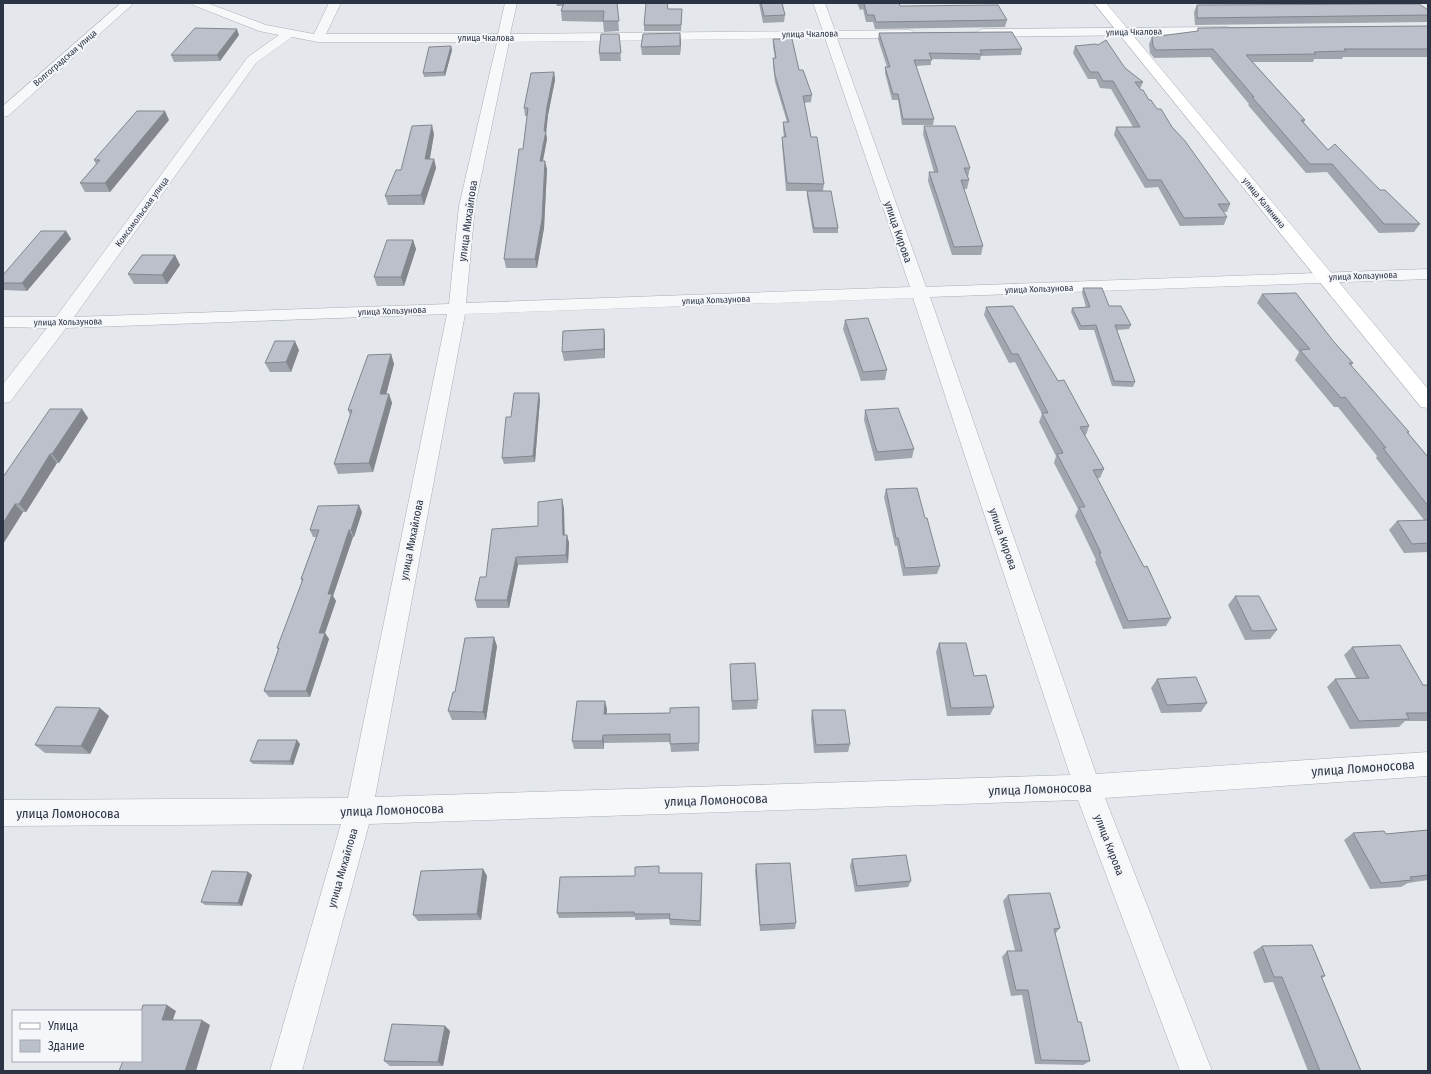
<svg xmlns="http://www.w3.org/2000/svg" width="1431" height="1074" font-family="'Fira Sans Condensed',sans-serif">
<style>
.lines{fill:none;stroke-linecap:round;stroke-linejoin:round}
.street-casing{stroke:#a9aeb7;stroke-width:1}
.secondary-casing{stroke:#a9aeb7;stroke-width:1}
.street{fill:#f7f8fa;fill-rule:evenodd}
.secondary{fill:#fff;fill-rule:evenodd}
.wall{fill:#a1a5ae}
.shaded-wall{fill:#83868d}
.building{fill:#bbc0ca;stroke:#83868d}
.labels{text-anchor:middle;dominant-baseline:central;stroke-width:4;stroke-linejoin:round;paint-order:stroke}
.far-street-label{font-size:9px;fill:#2b3445;stroke:#f4f6f9}
.street-label{font-size:11px;fill:#2b3445;stroke:#f4f6f9}
.near-street-label{font-size:13px;fill:#2b3445;stroke:#f4f6f9}
</style>
<rect width="100%" height="100%" fill="#e4e7ec"/>
<g class="lines">
<defs>
<path id="street" d="M121,3H134L8,116L3,117V106Z
M191,3H207L266,25L314,34L329,3H341L326,34H498L505,3H517L510,34L823,31L813,3H825L835,31L909,30L913,31L915,34L913,37L909,38H837L926,287L1428,269V279L930,297L1096,774L1428,752V776L1105,798L1212,1071H1180L1078,800L369,824L302,1071H270L341,824L3,826V800L348,798L447,314L66,328L10,402L3,403V384L47,328L3,327V317H56L248,57L279,35L259,31L193,5ZM292,37L318,42H497L459,206L449,304L74,317L256,63ZM825,38L910,287L466,303L475,206L509,42ZM913,298L1070,775L375,797L465,314Z
M1227,27L1231,28L1233,31L1231,34L983,37L979,36L977,33L979,30L983,29Z"/>
<path id="secondary" d="M1094,3H1106L1428,389V408L1421,407Z"/>
</defs>
<use href="#street" class="street-casing"/>
<use href="#secondary" class="secondary-casing"/>
<use href="#street" class="street"/>
<use href="#secondary" class="secondary"/>
</g>
<path class="wall" d="M556,3H617L619,31L604,32L603,22L562,21L561,11L563,6H557Z
M759,3H782L785,15L784,22L763,23Z
M857,3H899L900,6L1007,20L1005,27L875,29L873,22H866L863,9L860,10Z
M1197,5L1428,15V22L1195,25L1194,12Z
M668,9L682,14L681,31H644V25Z
M1428,26V57H1343L1342,59H1314L1313,62H1253L1305,120L1304,123L1328,150L1380,190L1420,224L1414,232L1379,233L1327,172L1306,173L1248,105L1249,104L1210,57L1154,58L1150,53L1149,44L1152,37L1197,32L1198,28Z
M879,33L1022,49L1021,55L981,56L980,60L931,59V65L916,66L934,119L933,125H902L898,100H892L885,73V67H887L878,39Z
M619,34L621,61H600L599,53Z
M239,35L220,61L174,62L171,55Z
M773,39L799,70L812,95L811,102L804,103L811,137L824,184L823,191L838,228V233H813L807,196V191H786L782,144V137H784L783,129V122H787L775,82L773,65V58H775L773,46Z
M681,41L680,55H642L641,47Z
M451,46L452,50L445,76L424,77L423,73Z
M1075,46L1125,68L1143,82L1140,89L1172,127L1230,204L1227,212H1223L1227,217L1224,225L1180,226L1158,187L1145,188L1114,135L1116,127H1133L1111,89L1100,88L1096,79H1088L1073,53Z
M554,72L555,80L548,115L546,133L547,139L543,161L547,169L544,228L537,268H506L504,259L523,149L527,116H525L524,108Z
M169,120L110,192H85L80,183L96,164L94,160Z
M924,126L970,168L968,177H967L969,180L967,189H964L983,246L981,255H952L928,181L929,172H934L923,134Z
M434,134L430,159H434L436,168L424,205H388L385,196L401,170Z
M66,231L71,239L27,291L3,290V275Z
M413,240L416,249L404,286H377L374,277Z
M175,255L180,265L167,284H134L128,274Z
M1083,288L1109,306L1131,325L1129,329L1117,330L1135,382L1133,387L1112,386L1094,330H1079L1071,312L1072,308L1086,307L1082,293Z
M1262,294L1334,342L1353,363L1351,366L1409,432L1408,433L1428,457V552L1404,553L1389,530L1397,521L1424,520L1376,458L1377,456L1338,407H1334L1295,360L1299,352L1257,303Z
M986,307L1058,381L1089,426L1086,435H1084L1104,469L1100,478H1097L1171,618L1166,626L1123,629L1095,562L1096,560L1075,516L1078,509L1054,463L1056,456L1039,422L1042,414L1015,362L1009,363L984,315Z
M845,320L887,370L885,380L861,381L843,329Z
M604,329L605,339V358L564,361L562,352Z
M299,350L291,372H270L265,363Z
M391,354L394,364L386,394H389L392,403L373,472L338,474L334,464L350,415L348,410Z
M540,399L535,462L504,464L502,458L511,417Z
M82,409L88,418L59,463H57L26,512H23L3,544V477Z
M865,410L914,449L912,458L875,461L864,420Z
M886,489L925,518L940,566L937,574L903,576L897,546H895L884,497Z
M564,508V535H567L569,543L568,563L518,565L509,608H477L475,600L486,577L538,526Z
M362,512L354,537H353L333,596L336,601L325,633L329,639L310,697H269L264,691L278,650L277,648L302,582L301,579L316,537H313L310,530Z
M1235,596L1277,630L1270,639L1245,640L1228,605Z
M939,643L974,676L994,707L990,715L947,716L936,652Z
M497,646L486,720H452L448,711L455,692Z
M1352,647L1423,685H1428V721H1405L1399,727L1350,729L1327,687L1335,679L1356,678L1344,655Z
M730,664L758,700L757,709L732,710L730,672Z
M1157,679L1207,703L1201,712L1161,713L1151,688Z
M699,707V751L671,752L670,742L604,743V749H574L572,741L607,709V714L670,713Z
M812,710L850,744L848,752L814,753L811,719Z
M109,716L90,754L45,753L35,745Z
M300,744L293,765L253,764L250,761Z
M1428,830V880L1408,883L1401,887L1370,889L1344,840L1353,833L1386,834Z
M852,859L911,881L908,887L855,892L850,866Z
M756,864L796,923L795,929L760,931L755,871Z
M483,869L487,876L481,920L418,921L413,915Z
M248,872L252,875L242,906L205,905L201,902Z
M660,873L702,879L701,926L670,925L669,919L635,920V917L559,918L557,913L635,876Z
M1008,895L1060,928L1055,934L1078,1022L1090,1061L1083,1065L1035,1064L1022,995L1011,996L1002,957L1007,951H1015L1003,901Z
M1262,946L1325,976L1322,978L1361,1071H1308L1273,982L1264,983L1253,952Z
M445,1026L450,1031L443,1066H390L384,1061Z"/>
<path class="shaded-wall" d="M237,29L239,35L220,61L217,55Z
M680,33L681,41L680,55Z
M451,46L452,50L445,76L444,72Z
M554,72L555,80L548,115L546,133L547,139L541,170L540,161L544,131L547,107Z
M165,111L169,120L110,192L105,183Z
M432,125L434,134L428,168L425,159Z
M434,159L436,168L424,205L421,195Z
M545,161L547,169L544,228L537,268L535,259Z
M66,231L71,239L27,291L22,283Z
M413,240L416,249L404,286L401,277Z
M175,255L180,265L167,284L162,275Z
M604,329L605,339V358L604,349Z
M295,341L299,350L291,372L286,362Z
M391,354L394,364L384,403L380,394Z
M539,393L540,399L535,462L533,456Z
M389,394L392,403L373,472L369,463Z
M82,409L88,418L59,463L52,454Z
M50,454L57,463L26,512L19,504Z
M562,499L564,508L565,544L563,535Z
M15,504L23,512L3,544V523Z
M359,505L362,512L354,537L351,530Z
M349,530L353,537L333,596L336,601L325,633L329,639L310,697L306,691L328,594Z
M567,535L569,543L568,563L566,555Z
M516,557L518,565L509,608L507,600Z
M494,637L497,646L486,720L483,712Z
M605,701L607,709L606,722L604,714Z
M100,708L109,716L90,754L81,746Z
M603,735L604,743V749L602,741Z
M297,740L300,744L293,765L290,761Z
M483,869L487,876L481,920L477,914Z
M248,872L252,875L242,906L238,903Z
M167,1005L176,1011L171,1025L162,1020Z
M202,1020L210,1025L196,1071H185Z
M445,1026L450,1031L443,1066L438,1062Z"/>
<path class="building" d="M564,3H617L619,21H603L604,11H561Z
M646,3H667L668,9H682L681,25H644Z
M761,3H782L785,15L764,16Z
M864,3H899L900,6L998,5L1007,20L876,22L874,15H867Z
M1419,4L1428,10V15L1197,18V5Z
M1428,26V49H1344L1346,51L1314,52L1316,54L1246,55L1305,120H1301L1328,150L1335,144L1380,190H1385L1420,224H1384L1332,164H1310L1252,97H1254L1213,49L1156,50L1153,46L1152,37L1198,31V28Z
M195,28L237,29L217,55H171Z
M1012,32L1022,49L980,50L982,54L929,53L932,60H914L934,119H903L898,94H893L885,67H890L879,33Z
M680,33V46L641,47L643,34Z
M601,34H619L621,53H599Z
M773,39H792L799,70H803L812,95L803,96L811,137H817L824,184L787,183L782,137H786L783,122H789L775,75L773,58H776Z
M1106,40L1125,68L1143,82H1135L1141,90H1143L1149,100H1151L1157,109H1161L1172,127L1185,141L1230,204H1218L1227,217L1184,218L1161,180H1148L1116,127H1140L1113,81H1103L1098,72H1090L1075,46L1096,44L1098,45Z
M451,46L444,72L423,73L429,47Z
M554,72L547,107L544,131H546L540,161H545L542,219L535,259H504L519,149H523L528,108H524L531,73Z
M137,111H165L105,183H80L100,160H94Z
M432,125L425,159H434L421,195L385,196L396,170H401L412,126Z
M924,126H955L970,168H964L969,180H961L983,246L954,247L929,172H938Z
M807,191H831L838,228H814Z
M41,231H66L22,283H3V275Z
M387,240H413L401,277H374Z
M142,255H175L162,275L128,274Z
M1083,288H1102L1109,306H1121L1131,325H1115L1135,382L1114,381L1096,325L1081,326L1072,308L1090,307Z
M1296,293L1334,342L1353,363H1349L1409,432H1407L1428,457V506L1383,448H1386L1345,397L1341,398L1300,350L1310,349L1262,294Z
M1013,306L1058,381L1064,380L1089,426L1080,427L1104,469L1093,470L1144,567L1147,566L1171,618L1128,621L1099,553H1101L1079,507H1085L1057,454L1063,453L1042,413H1048L1018,354H1012L986,307Z
M868,318L887,370L863,372L845,320Z
M604,329V349L562,352L563,331Z
M275,341H295L286,362L265,363Z
M391,354L380,394H389L369,463L334,464L352,410H348L368,355Z
M514,393H539L533,456L502,458L506,417H511Z
M898,408L914,449L877,452L865,410Z
M50,409H82L52,454H50L19,504H15L3,523V477Z
M917,488L925,518H927L940,566L905,568L898,538H896L886,489Z
M562,499L563,535H567L566,555L516,557L507,600H475L480,577H486L492,529L538,526V502Z
M359,505L351,530H349L328,594H332L319,633H325L306,691H264L279,648H277L303,579H301L319,530H310L318,506Z
M1428,520V543L1412,544L1397,521Z
M1235,596H1259L1277,630L1252,631Z
M494,637L483,712L448,711L453,692H455L465,638Z
M939,643H966L974,676L986,675L994,707L951,708Z
M1400,645L1423,685H1428V713H1406L1409,719L1359,721L1335,679L1369,678L1352,647Z
M755,663L758,700L732,701L730,664Z
M1196,677L1207,703L1167,705L1157,679Z
M577,701H605L604,714L670,713V708L699,707V743L670,744V734L603,735L602,741H572Z
M56,707L100,708L81,746L35,745Z
M812,710H845L850,744L816,745Z
M258,740H297L290,761H250Z
M1428,830V875L1410,877L1412,880L1381,883L1353,833L1384,831L1386,834Z
M906,855L911,881L857,886L852,859Z
M790,863L796,923L760,925L756,864Z
M659,866V873H702L700,921L669,919L670,914H634V912L557,913L560,877L635,876V867Z
M483,869L477,914L413,915L421,871Z
M212,871L248,872L238,903L201,902Z
M1050,893L1060,928L1054,929L1078,1022H1081L1090,1061L1041,1060L1028,990H1016L1007,951H1022L1008,895Z
M1312,945L1325,976H1321L1361,1071H1320L1282,977H1274L1262,946Z
M143,1005H167L162,1020H202L185,1071H119L123,1061H141V1012Z
M392,1024L445,1026L438,1062L384,1061Z"/>
<g class="labels">
<g class="far-street-label">
<text transform="translate(1134 32) rotate(-1)">улица Чкалова</text>
<text transform="translate(810 34) rotate(-1)">улица Чкалова</text>
<text x="486" y="38">улица Чкалова</text>
<text transform="translate(65 58) rotate(-41)">Волгоградская улица</text>
<text transform="translate(1264 203) rotate(51)">улица Калинина</text>
<text transform="translate(142 212) rotate(-54)">Комсомольская улица</text>
<text transform="translate(1363 276) rotate(-2)">улица Хользунова</text>
<text transform="translate(1039 289) rotate(-2)">улица Хользунова</text>
<text transform="translate(716 300) rotate(-2)">улица Хользунова</text>
<text transform="translate(392 311) rotate(-2)">улица Хользунова</text>
<text transform="translate(68 322) rotate(-1)">улица Хользунова</text>
</g>
<g class="street-label">
<text transform="translate(468 221) rotate(-82)">улица Михайлова</text>
<text transform="translate(898 232) rotate(71)">улица Кирова</text>
<text transform="translate(1003 539) rotate(71)">улица Кирова</text>
<text transform="translate(412 540) rotate(-79)">улица Михайлова</text>
<text transform="translate(1109 845) rotate(69)">улица Кирова</text>
<text transform="translate(343 868) rotate(-74)">улица Михайлова</text>
</g>
<g class="near-street-label">
<text transform="translate(1363 768) rotate(-4)">улица Ломоносова</text>
<text transform="translate(1040 789) rotate(-2)">улица Ломоносова</text>
<text transform="translate(716 800) rotate(-2)">улица Ломоносова</text>
<text transform="translate(392 810) rotate(-2)">улица Ломоносова</text>
<text x="68" y="813">улица Ломоносова</text>
</g>
</g>
<rect width="1431" height="1074" fill="none" stroke="#2b3445" stroke-width="8"/>
<rect x="12" y="1010" width="130" height="52" fill="#f4f6f9" stroke="#a4a8b1"/>
<rect x="20" y="1023" width="20" height="6" fill="#ffffff" stroke="#a4a8b1"/>
<text x="48" y="1030" font-size="12" fill="#2b3445">Улица</text>
<rect x="20" y="1040" width="20" height="12" fill="#bbc0ca" stroke="#a4a8b1"/>
<text x="48" y="1050" font-size="12" fill="#2b3445">Здание</text>
</svg>
